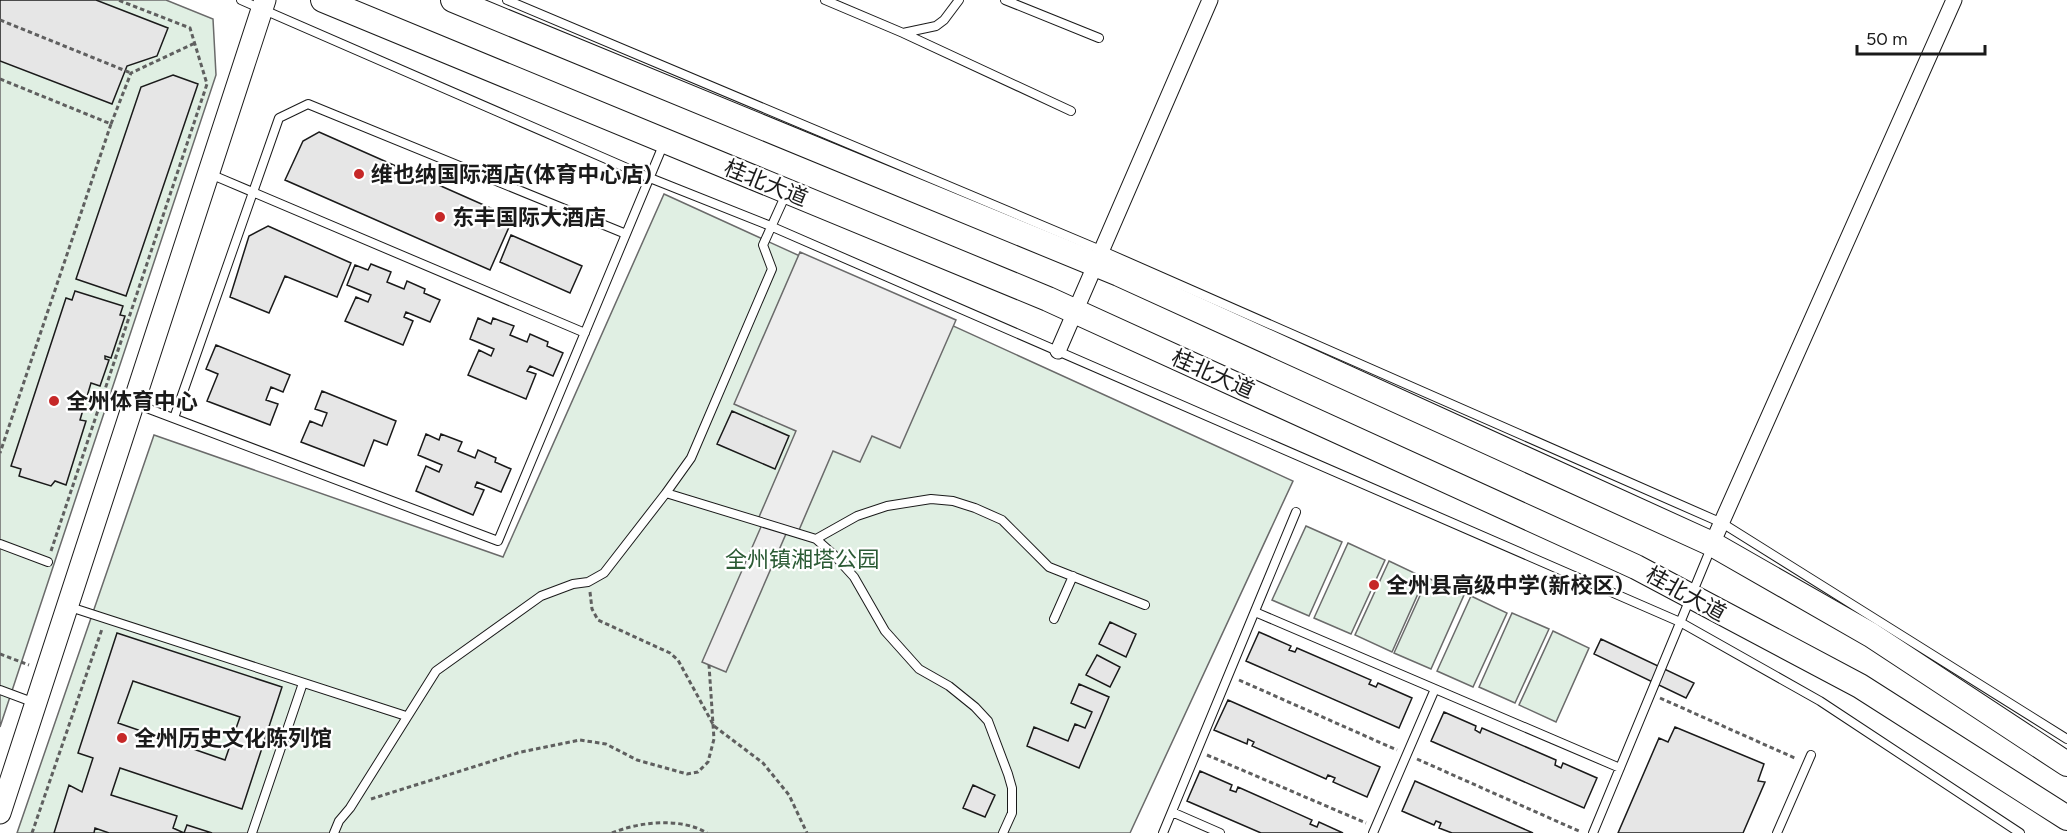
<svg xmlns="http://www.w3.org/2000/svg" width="2067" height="833" font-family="Figtree,'Noto Sans SC',sans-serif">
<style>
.green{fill:#e0efe3;stroke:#6a6a6a;stroke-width:1.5}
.parking{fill:#ededed;stroke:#6a6a6a;stroke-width:1.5}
.building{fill:#e6e6e6;stroke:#1a1a1a;stroke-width:1.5;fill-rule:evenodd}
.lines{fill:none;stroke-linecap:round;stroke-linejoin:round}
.lane-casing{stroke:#1a1a1a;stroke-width:10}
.street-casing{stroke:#1a1a1a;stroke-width:17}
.secondary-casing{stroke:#1a1a1a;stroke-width:23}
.primary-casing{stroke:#1a1a1a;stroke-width:26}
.path{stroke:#5f5f5f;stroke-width:3;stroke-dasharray:4.5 3;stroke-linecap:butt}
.lane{stroke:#fff;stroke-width:8}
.street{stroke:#fff;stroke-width:15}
.secondary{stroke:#fff;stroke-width:21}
.primary{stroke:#fff;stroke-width:24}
.poi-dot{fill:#c62828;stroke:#fff;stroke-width:2}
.labels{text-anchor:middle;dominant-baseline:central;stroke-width:4.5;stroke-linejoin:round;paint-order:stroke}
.poi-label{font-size:22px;font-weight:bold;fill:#1a1a1a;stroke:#fff;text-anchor:start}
.street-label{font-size:22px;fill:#1a1a1a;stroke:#fff}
.park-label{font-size:22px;fill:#2b5a34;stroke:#fff}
</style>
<rect width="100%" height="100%" fill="#fff"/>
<path class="green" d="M0,0H166L213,19L216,75L0,727Z
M664,194L1293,481L1130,833H17L154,435L503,557Z
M1306,526L1342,542L1309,616L1272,600Z
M1348,543L1385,560L1351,634L1314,618Z
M1389,561L1425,578L1392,652L1355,635Z
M1428,578L1464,595L1431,669L1394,653Z
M1471,596L1507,613L1473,687L1437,671Z
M1512,613L1549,629L1515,703L1479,687Z
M1553,631L1589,648L1556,722L1519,705Z"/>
<path class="parking" d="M800,252L956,320L900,448L872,436L860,462L833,451L799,530L789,527L726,672L702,662L764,520L759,517L796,431L734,404Z"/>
<path class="building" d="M0,0H96L168,28L157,56L127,66L112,104L0,61Z
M173,75L198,84L126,296L76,279L141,87Z
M319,132L513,218L490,270L285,180L303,141Z
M268,226L351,263L337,297L285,276L269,313L230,297L249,236Z
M511,235L582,266L570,293L500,262Z
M371,264L391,272L387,282L404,289L407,281L425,289L424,293L440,300L430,322L406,312L404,317L413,321L403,345L345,321L356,297L368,302L371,295L347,285L355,265L368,270Z
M75,291L123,306L120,315L125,316L111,358L105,356V359L109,360L100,386L91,383L80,420L86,421L66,485L55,481L51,486L19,476L21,469L11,466L66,298L72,300Z
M478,318L491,324L493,318L514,326L510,335L527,342L530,334L548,342L547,346L563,353L553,376L530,366L527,371L536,374L526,399L468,375L479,350L491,356L494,349L470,339Z
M216,345L290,375L283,392L271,387L266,400L278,404L270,425L207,401L218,374L206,369Z
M322,391L396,421L387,445L374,440L364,466L301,442L310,421L322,426L327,413L315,409Z
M732,411L789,436L775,469L717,444Z
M426,434L439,440L441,434L462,442L458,451L475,458L478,450L496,458L495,462L511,469L501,492L477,482L475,487L484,490L473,515L416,491L426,466L439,472L442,465L418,455Z
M1110,622L1136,634L1126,657L1099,644Z
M1259,632L1291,646L1289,650L1295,652L1297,648L1371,680L1369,684L1376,687L1378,683L1412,698L1399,728L1246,661Z
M117,633L282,687L242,809L120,768L111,795L177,816L173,828L184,833L187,825L212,833H109L95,828L94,833H54L69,785L82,792L93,758L78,753ZM133,681L240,717L225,760L118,723Z
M1601,639L1694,683L1686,698L1594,654Z
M1097,655L1120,667L1110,687L1086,675Z
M1079,684L1109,697L1079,768L1027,746L1034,727L1068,741L1075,724L1085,728L1092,712L1071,703Z
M1228,700L1380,767L1367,797L1333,782L1335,778L1328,775L1326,779L1252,746L1254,742L1248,739L1247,744L1214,730Z
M1444,712L1476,726L1475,730L1480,733L1482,728L1556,760L1555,765L1561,768L1563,763L1597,778L1584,808L1431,741Z
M1675,727L1764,764L1758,781L1765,782L1743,833H1618L1659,738L1668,742Z
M1200,771L1232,785L1230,790L1236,792L1238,787L1312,820L1310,824L1317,827L1319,822L1343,833H1261L1187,801Z
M1415,781L1533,833H1452L1439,828L1441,823L1436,821L1434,825L1402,811Z
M973,785L995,795L985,817L963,808Z"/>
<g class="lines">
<defs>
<path id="lane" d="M241,0L650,178L768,225L1680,622L1820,701L2020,833
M507,0L1103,251L1722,523L2067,739
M825,0L903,33L936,26L944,20L959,0
M1005,0L1099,38
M903,33L1071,111
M210,174L585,333
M786,194L763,245L772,269L691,458L666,493L816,539L834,555L854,577L885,631L919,669L949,686L975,707L988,721L1008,774L1012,788V813L1003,833
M136,404L498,541L664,143
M174,418L279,118L308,104L626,234
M816,539L857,516L887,506L931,499L953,501L975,508L1002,520L1049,567L1145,605
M0,544L48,562
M70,607L406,716
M1255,612L1620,768
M1054,619L1073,576
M0,690L35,703
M1172,812L1220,833
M252,833L303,683
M334,833L339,821L350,808L436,671L541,596L573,584L588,582L604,573L666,493
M1163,833L1296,512
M1373,833L1435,689
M1593,833L1711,548
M1777,833L1811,755"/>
<path id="street" d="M1058,351L1210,0
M1712,544L1954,0"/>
<path id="secondary" d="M0,813L265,0"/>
<path id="primary" d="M323,0L1048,299L1636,567L1860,686L2067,818
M453,0L1119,274L1712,544L1871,635L2067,764"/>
</defs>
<use href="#lane" class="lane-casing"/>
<use href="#street" class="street-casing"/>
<use href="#secondary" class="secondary-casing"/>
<use href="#primary" class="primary-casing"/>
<path class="path" d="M0,20L131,73
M0,79L111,124L0,453
M111,124L131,73L195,43
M51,551L207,84L190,28L118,0
M590,592L592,609L598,620L670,653L678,660L714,726L763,763L789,795L807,833
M0,654L29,665
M1239,680L1397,750
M1660,698L1797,759
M1207,755L1366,823
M1417,759L1581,832
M371,799L521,752L580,740L606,744L637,760L687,774L698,772L708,762L714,739L709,665
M32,833L102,629
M612,833C638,822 681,817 707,833"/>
<use href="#lane" class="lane"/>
<use href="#street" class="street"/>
<use href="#secondary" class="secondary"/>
<use href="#primary" class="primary"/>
</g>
<g class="poi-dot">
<circle cx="359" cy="174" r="6"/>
<circle cx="440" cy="217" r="6"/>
<circle cx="54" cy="401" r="6"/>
<circle cx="1374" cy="585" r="6"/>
<circle cx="122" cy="738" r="6"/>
</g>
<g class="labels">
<g class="poi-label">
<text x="371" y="174">维也纳国际酒店(体育中心店)</text>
<text x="452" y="217">东丰国际大酒店</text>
<text x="66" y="401">全州体育中心</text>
<text x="1386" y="585">全州县高级中学(新校区)</text>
<text x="134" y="738">全州历史文化陈列馆</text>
</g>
<g class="street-label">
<text transform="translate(766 183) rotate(22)">桂北大道</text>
<text transform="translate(1213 374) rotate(24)">桂北大道</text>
<text transform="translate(1686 594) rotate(29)">桂北大道</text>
</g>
<g class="park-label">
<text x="802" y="559">全州镇湘塔公园</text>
</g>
</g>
<path d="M1857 45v9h128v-9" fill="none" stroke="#1a1a1a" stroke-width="3"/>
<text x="1866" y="45" font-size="18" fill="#1a1a1a" stroke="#ffffff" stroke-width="4.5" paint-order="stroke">50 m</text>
</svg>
